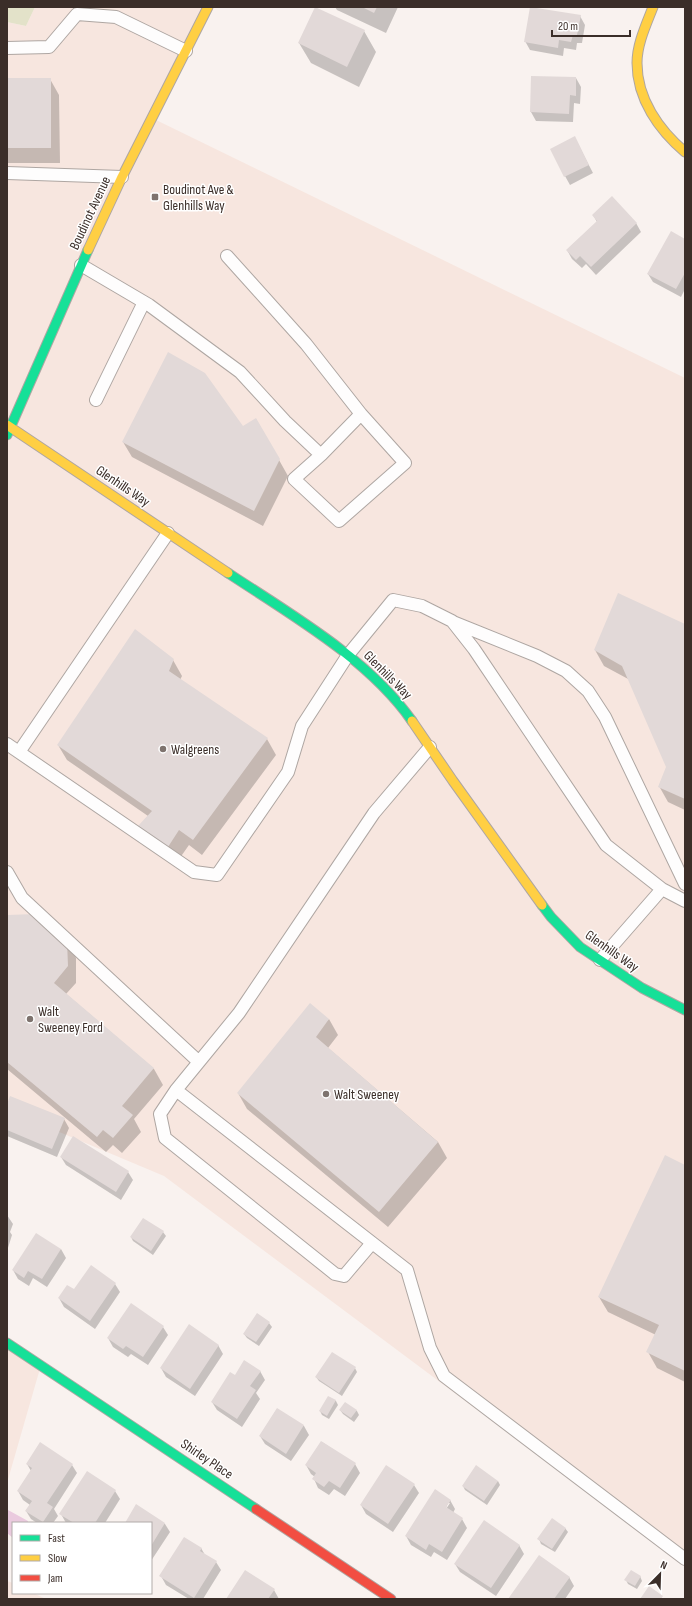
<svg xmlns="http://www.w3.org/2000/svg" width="692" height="1606" font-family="'Sofia Sans Condensed',sans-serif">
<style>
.built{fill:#f7e6df}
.green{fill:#e3e2c9}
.water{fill:#eacade}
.shadow{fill:#0003;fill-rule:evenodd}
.building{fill:#e2d9d8}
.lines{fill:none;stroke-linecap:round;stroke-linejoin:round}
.lane-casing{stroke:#aea6a2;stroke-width:14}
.fast-casing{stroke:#aea6a2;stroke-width:11}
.slow-casing{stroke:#aea6a2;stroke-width:11}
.jam-casing{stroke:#aea6a2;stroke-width:11}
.lane{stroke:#fefdfd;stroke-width:12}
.fast{stroke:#16e098;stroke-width:9}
.slow{stroke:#ffcf43;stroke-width:9}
.jam{stroke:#f24e42;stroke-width:9}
.poi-dot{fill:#7e736e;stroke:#fff;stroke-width:1.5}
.labels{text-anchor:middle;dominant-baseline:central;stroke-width:3;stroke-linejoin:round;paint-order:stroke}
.poi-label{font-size:14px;fill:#3b2e29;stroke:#fff;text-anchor:start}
.street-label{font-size:14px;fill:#3b2e29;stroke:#fff}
</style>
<rect width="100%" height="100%" fill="#f9f2ef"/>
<path class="built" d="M35,7H207L152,118L685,378V1565L164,1176L7,1110V22L26,26Z
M7,1343L41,1365L7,1483Z
M7,1581L13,1583V1593H33L46,1599H7Z"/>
<path class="green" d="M7,7H35L26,26L7,22Z"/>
<path class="water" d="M7,1506L8,1510L28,1521V1523H13V1538L7,1533Z"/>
<path class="shadow" d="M335,7H398L386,33L337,10Z
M580,16L585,25L582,43H577L576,50L564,48L563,56L530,50L525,41Z
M364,31L376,52L359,87L311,63L299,43Z
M576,78L581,87L580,104L574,103L573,122L536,121L531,112Z
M7,79H50L59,95L60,163H7Z
M579,146L593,173L570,185L565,176Z
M593,215L636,223L641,232L596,275L586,264L582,268L572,259L567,250L597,222Z
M685,240V289L681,297L653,282L648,274Z
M256,419L288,476L263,526L132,457L123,442L243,427Z
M685,625V810L668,802L659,786L667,767L630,680L604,666L595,650Z
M173,660L182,676L180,680L267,739L276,755L202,855L189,845L177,862L148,842L139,826L148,816L67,760L58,745Z
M7,916L67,942L76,958V983L66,994L154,1069L163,1085L134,1119L141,1132L122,1153L113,1145L106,1152L7,1069Z
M329,1019L338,1035L328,1048L438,1142L447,1158L388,1227L247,1109L238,1093Z
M7,1107L64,1119L69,1128L57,1157L7,1136Z
M61,1157L128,1172L133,1180L121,1200L66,1165Z
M685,1166V1382L657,1368L648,1352L656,1335L608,1312L599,1297Z
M7,1215L13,1224L10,1232L12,1235L7,1251Z
M163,1232L166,1236L153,1255L133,1241L131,1237Z
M61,1249L66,1258L47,1287L33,1278L29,1286L18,1279L13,1270Z
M115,1284L120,1292L95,1329L64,1307L59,1298Z
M269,1323L272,1327L259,1346L247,1338L244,1334Z
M163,1327L168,1335L148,1365L131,1354L128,1357L113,1347L108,1338Z
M218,1345L223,1354L195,1396L166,1377L161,1368Z
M355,1368L357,1372L342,1396L319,1381L316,1377Z
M260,1371L265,1380L256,1393L260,1399L242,1427L217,1410L212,1402L235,1376Z
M329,1397L336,1401L338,1405L329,1419L322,1415L320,1411Z
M345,1403L357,1411L359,1415L354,1422L343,1414L340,1410Z
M277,1409L304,1426L309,1435L291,1461L265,1444L260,1436Z
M322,1442L355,1464L360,1473L345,1496L334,1489L329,1495L318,1488L314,1479L315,1477L311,1474L306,1465Z
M27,1464L72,1465L77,1473L54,1509L58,1516L53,1523H37L31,1519L26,1511L30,1505L23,1500L18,1491L31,1471Z
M498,1481L500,1485L487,1505L465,1490L463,1486Z
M414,1485L419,1493L393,1532L366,1514L361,1505Z
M115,1491L120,1499L105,1523H66L61,1514Z
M450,1500L455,1509L453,1513L462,1519L467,1528L447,1560L434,1552L431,1557L411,1545L406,1536ZM448,1503H450L444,1512Z
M137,1506L165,1524L170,1532L151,1561V1523H126Z
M565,1528L568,1532L555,1552L541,1544L539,1539Z
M519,1545L524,1554L496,1596L460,1572L455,1564Z
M201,1548L205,1555L216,1562L221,1570L203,1599H189L166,1585L161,1576Z
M640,1576L642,1581L637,1589L628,1584L626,1580Z
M569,1577L574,1586L565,1599H509Z
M274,1590L279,1599H227Z"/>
<path class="building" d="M315,7L365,30L347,67L298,43Z
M362,7H377L374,13Z
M530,7L581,15L577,35H573L571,42L559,40L558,48L524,42Z
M531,76L576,77V96L570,95L569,114L530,112Z
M7,78H51V148H7Z
M575,136L589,165L564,177L550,149Z
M612,196L637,223L591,267L580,256L576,260L566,250L597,221L592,215Z
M671,231L685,239V273L676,289L647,274Z
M168,352L205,373L243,426L256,418L280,459L254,511L122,442Z
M618,593L685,624V799L658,787L666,767L622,666L594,650Z
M135,629L174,659L169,671L268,738L193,840L179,830L168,847L138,826L152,811L57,745Z
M36,914L67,941L68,966L54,983L154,1068L122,1106L133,1115L113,1138L103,1130L97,1137L7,1062V915Z
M310,1003L329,1019L316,1037L438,1142L379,1212L237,1093Z
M10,1096L65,1118L52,1149L7,1130V1104Z
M73,1136L129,1171L116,1192L60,1157Z
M665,1155L685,1165V1371L646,1352L659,1325L598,1297Z
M143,1218L164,1231L151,1251L130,1237Z
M36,1233L61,1249L42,1279L28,1271L24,1278L12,1270Z
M91,1265L116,1283L90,1321L58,1298L67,1285L74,1289Z
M131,1303L164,1326L143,1357L126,1346L123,1349L107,1338Z
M257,1313L270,1322L256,1342L243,1334Z
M189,1324L219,1345L190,1389L160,1368Z
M332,1352L356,1367L339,1393L315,1377Z
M244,1360L261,1371L250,1386L256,1390L237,1419L211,1402L230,1372L235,1375Z
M328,1396L336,1400L327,1416L319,1411Z
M345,1402L357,1410L351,1418L339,1410Z
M277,1408L304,1425L286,1454L259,1436Z
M321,1441L356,1463L340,1488L329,1481L324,1487L312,1479L316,1473L305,1465Z
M40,1442L73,1464L47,1503L53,1507L43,1522L25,1511L32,1501L17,1491L32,1468L26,1464Z
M386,1465L415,1484L388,1524L360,1505Z
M476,1465L498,1481L484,1501L462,1486Z
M87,1471L116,1490L95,1523H74L59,1514Z
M435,1489L451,1500L446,1507L463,1518L442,1552L429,1544L426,1550L405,1536Z
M136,1504L165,1523L151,1546V1523H125Z
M552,1518L566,1528L552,1549L537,1539Z
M484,1520L520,1545L491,1588L454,1564Z
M184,1537L202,1548L200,1551L217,1561L194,1598L159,1576Z
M539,1555L570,1577L554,1599H508Z
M245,1570L275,1589L268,1599H226Z
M631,1570L641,1576L635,1586L624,1580Z
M649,1586L663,1596L661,1599H640Z"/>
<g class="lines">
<defs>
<path id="lane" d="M7,48L49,47L77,14L116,17L186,51
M7,173L122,177
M81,265L149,305L240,372L285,421L321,455L361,414L306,344L227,256
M96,400L144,302
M321,455L294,479L339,521L405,463L361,414
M453,622L537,656L566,671L588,691L605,717L685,884
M7,744L194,872L217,875L288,772L302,726L348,655L393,600L422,606L452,621L474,649L606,845L662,889L600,960
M19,752L168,533
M7,872L22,898L199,1062
M662,889L685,901
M176,1090L407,1270L430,1348L444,1376L685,1559
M372,1243L344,1276L335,1274L165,1138L160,1114L176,1090L239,1013L374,813L430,747"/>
<path id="fast" d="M7,435L88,250
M228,573C290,614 369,659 412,721
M542,905L551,917L580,947L642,988L685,1010
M7,1343L256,1509"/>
<path id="slow" d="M653,7C646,25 637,44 637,63C637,99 659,130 685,152
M88,250L122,177L208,7
M7,425L228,573
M412,721L453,781L542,905"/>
<path id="jam" d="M256,1509L391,1599"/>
</defs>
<use href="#lane" class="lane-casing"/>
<use href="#fast" class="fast-casing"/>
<use href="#slow" class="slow-casing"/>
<use href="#jam" class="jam-casing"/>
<use href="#lane" class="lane"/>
<use href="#fast" class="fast"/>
<use href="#slow" class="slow"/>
<use href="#jam" class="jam"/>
</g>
<g class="poi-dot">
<rect x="151" y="193" width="8" height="8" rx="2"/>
<circle cx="163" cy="749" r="4"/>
<circle cx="30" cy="1019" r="4"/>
<circle cx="326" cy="1094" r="4"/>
</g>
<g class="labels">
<g class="poi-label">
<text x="163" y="189">Boudinot Ave &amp;<tspan x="163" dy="16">Glenhills Way</tspan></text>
<text x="171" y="749">Walgreens</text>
<text x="38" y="1011">Walt<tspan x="38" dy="16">Sweeney Ford</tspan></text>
<text x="334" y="1094">Walt Sweeney</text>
</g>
<g class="street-label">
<text transform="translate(90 213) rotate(-65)">Boudinot Avenue</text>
<text transform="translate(123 486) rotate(34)">Glenhills Way</text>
<text transform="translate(388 675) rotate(45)">Glenhills Way</text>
<text transform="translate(612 951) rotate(35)">Glenhills Way</text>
<text transform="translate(207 1459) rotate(34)">Shirley Place</text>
</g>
</g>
<rect width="692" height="1606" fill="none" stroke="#3b2e29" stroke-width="16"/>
<rect x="12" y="1522" width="140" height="72" fill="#ffffff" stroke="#b1aba9"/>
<rect x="20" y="1535" width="20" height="6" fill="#16e098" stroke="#b1aba9"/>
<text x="48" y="1542" font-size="12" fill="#3b2e29">Fast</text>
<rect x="20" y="1555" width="20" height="6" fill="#ffcf43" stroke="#b1aba9"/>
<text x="48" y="1562" font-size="12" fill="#3b2e29">Slow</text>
<rect x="20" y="1575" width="20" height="6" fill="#f24e42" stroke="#b1aba9"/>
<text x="48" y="1582" font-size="12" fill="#3b2e29">Jam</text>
<g transform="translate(660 1574) rotate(23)" stroke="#ffffff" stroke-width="3" paint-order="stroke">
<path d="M0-3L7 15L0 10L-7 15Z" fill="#3b2e29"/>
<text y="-6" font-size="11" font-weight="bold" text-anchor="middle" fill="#3b2e29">N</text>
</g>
<path d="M552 30v6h78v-6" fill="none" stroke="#3b2e29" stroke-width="2"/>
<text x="558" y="30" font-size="12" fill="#3b2e29" stroke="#ffffff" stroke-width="3" paint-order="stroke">20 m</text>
</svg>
